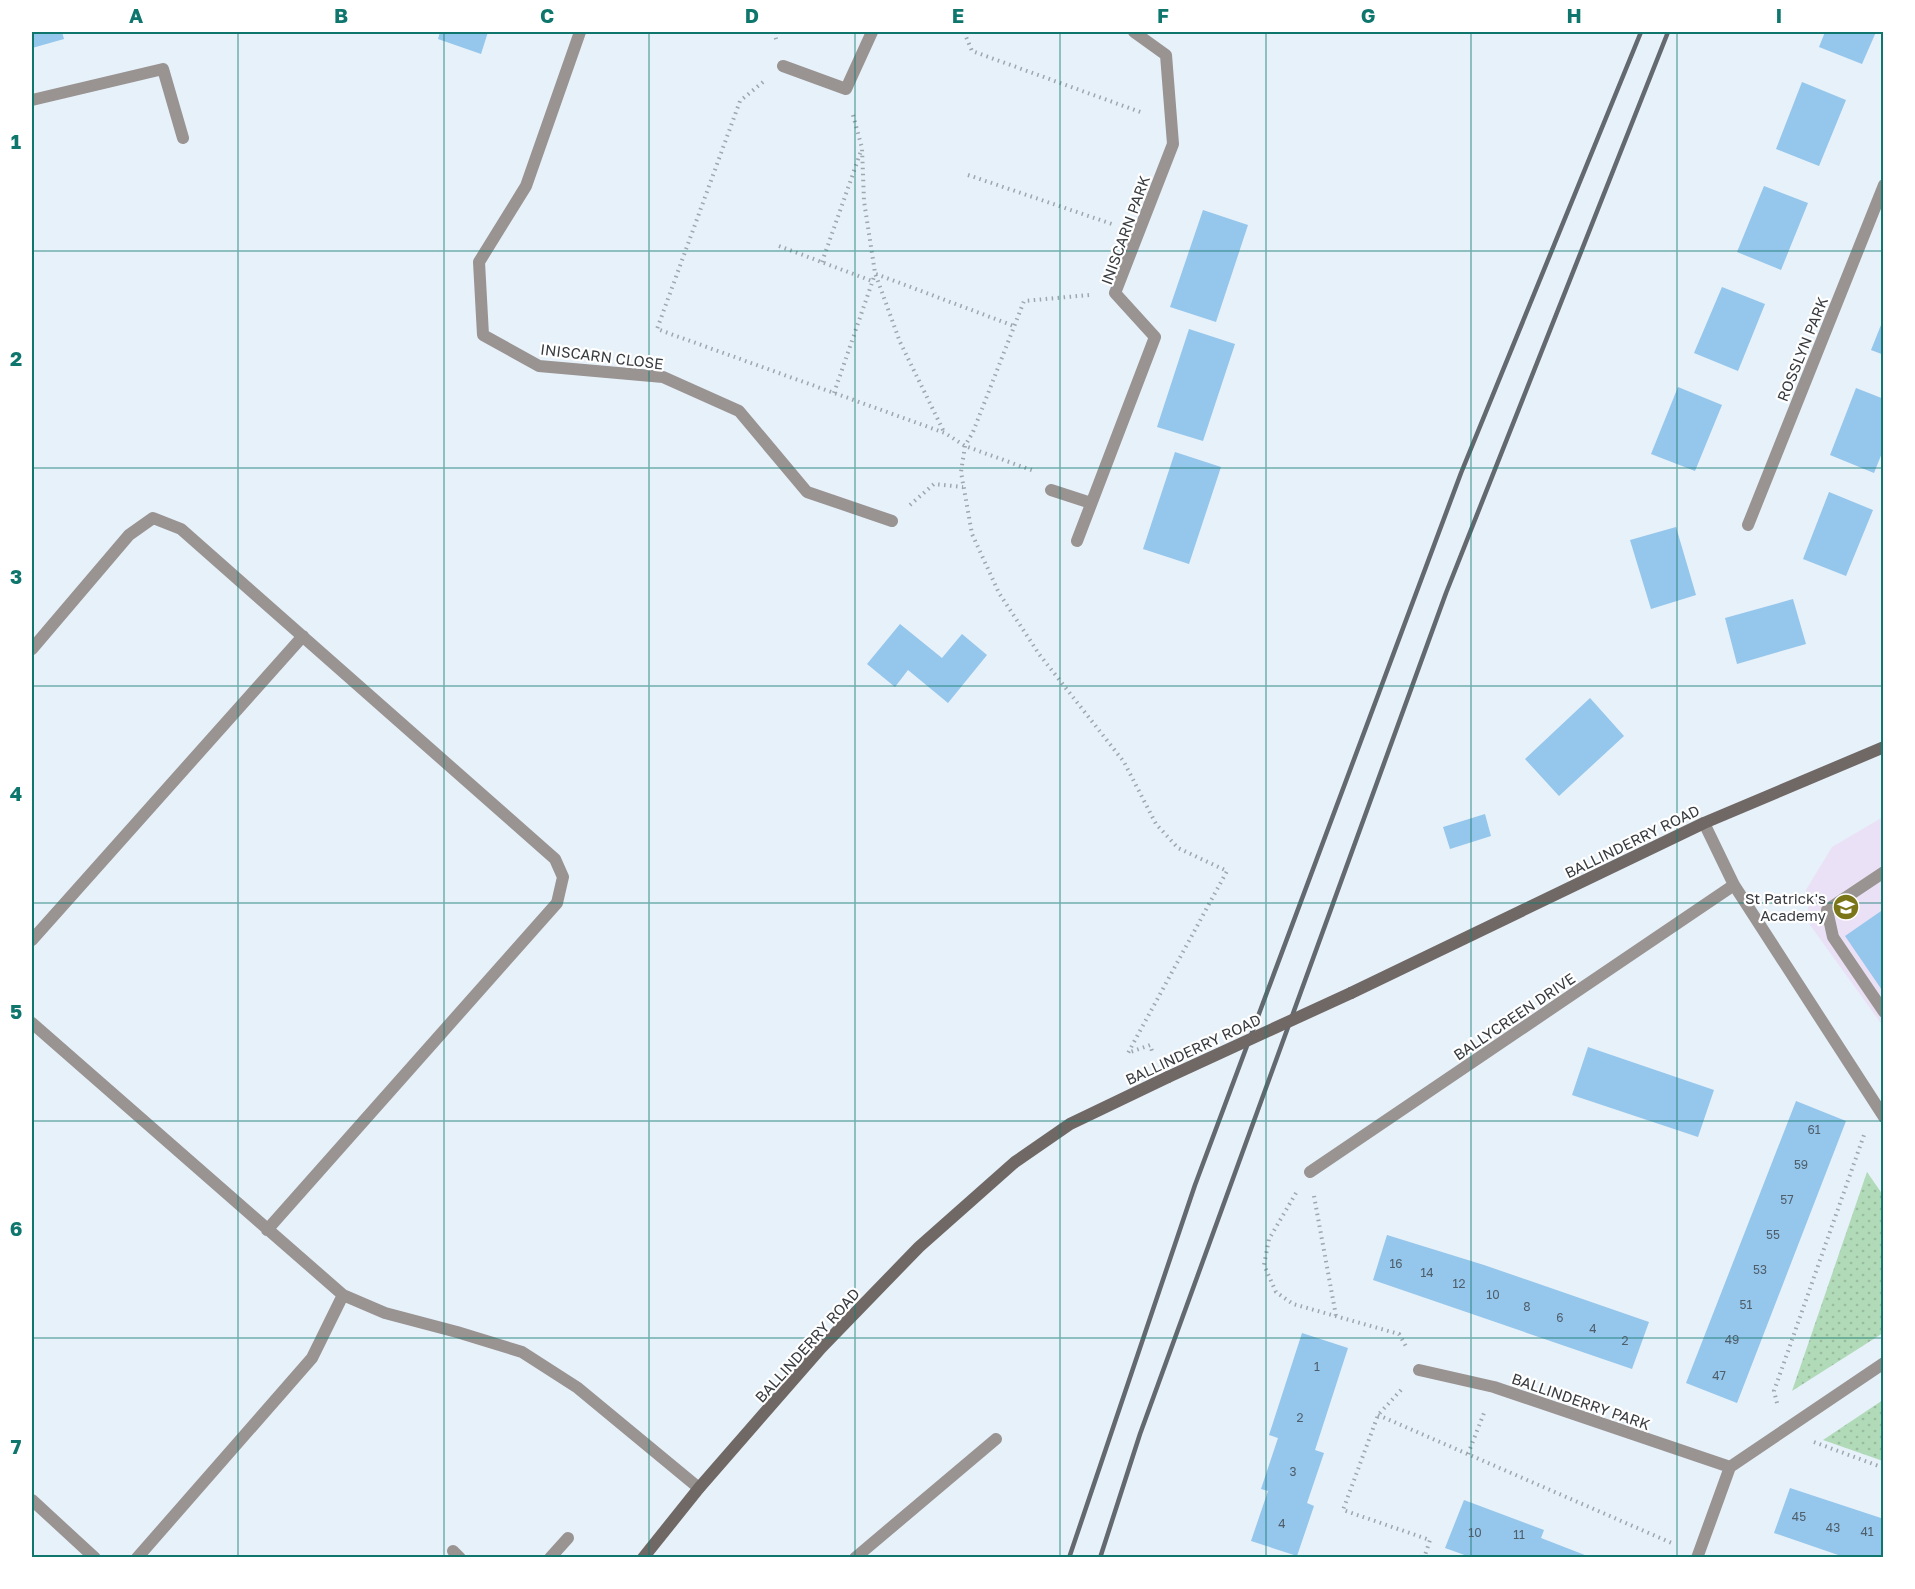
<svg xmlns="http://www.w3.org/2000/svg" width="1915" height="1589" font-family="'Golos Text',sans-serif">
<style>
.education{fill:#ebe1f6}
.grass{fill:url(#grass-dots)}
.building{fill:#95c6eb}
.lines{fill:none;stroke-linecap:round;stroke-linejoin:round}
.path{stroke:#9fa7ae;stroke-width:4;stroke-dasharray:1.5 4.5;stroke-linecap:butt}
.lane{stroke:#999391;stroke-width:12}
.street{stroke:#999391;stroke-width:12}
.secondary{stroke:#706865;stroke-width:12}
.rail{stroke:#63696e;stroke-width:4.5}
.secondary-bridge{stroke:#706865;stroke-width:12}
.grid{fill:none;stroke:#0f766e;stroke-width:1.5;stroke-opacity:0.55}
.labels{text-anchor:middle;dominant-baseline:central;stroke-width:4.5;stroke-linejoin:round;paint-order:stroke}
.number-label{font-size:12px;fill:#4f5e6b}
.street-label{font-size:15px;fill:#383c40;stroke:#fff}
.poi-label{font-size:15px;fill:#383c40;stroke:#fff;text-anchor:end}
.neatline{fill:none;stroke:#0f766e;stroke-width:2}
.grid-label{font-size:20px;text-anchor:middle;font-weight:bold;fill:#0f766e}
</style>
<defs>
<pattern id="grass-dots" width="8" height="8" patternUnits="userSpaceOnUse" patternTransform="scale(1.5)"><rect width="8" height="8" fill="#b1dab8"/><path d="M2 2h.1M6 6h.1" fill="none" stroke="#99bc9f" stroke-width="1.8" stroke-linecap="round"/></pattern>
</defs>
<rect width="100%" height="100%" fill="#e6f1fa"/>
<path class="education" d="M1883,817V1026L1810,925L1806,890L1832,847Z"/>
<path class="grass" d="M1867,1172L1883,1195V1333L1792,1391Z
M1883,1400V1461L1823,1440Z"/>
<path class="building" d="M32,32H62L64,39L32,48Z
M440,32H488L481,54L438,39Z
M1825,32H1876L1862,64L1819,47Z
M1802,82L1846,100L1819,166L1776,149Z
M1764,186L1808,203L1781,270L1737,252Z
M1203,210L1248,225L1216,322L1170,307Z
M1722,287L1765,304L1738,371L1694,353Z
M1883,320H1884V355L1871,350Z
M1189,329L1235,344L1203,441L1157,427Z
M1678,387L1722,405L1695,471L1651,454Z
M1856,388L1884,399V448L1874,473L1830,455Z
M1175,452L1221,467L1189,564L1143,549Z
M1829,492L1873,510L1846,576L1803,559Z
M1676,527L1696,595L1651,609L1630,540Z
M1793,599L1806,644L1737,664L1725,618Z
M900,624L942,658L962,634L987,655L948,703L908,670L895,687L867,664Z
M1590,698L1624,736L1559,796L1525,759Z
M1485,814L1491,836L1450,849L1443,827Z
M1884,909V993L1845,936Z
M1588,1047L1714,1090L1698,1137L1572,1095Z
M1796,1101L1846,1121L1737,1403L1686,1383Z
M1387,1235L1484,1265L1649,1322L1632,1369L1373,1280Z
M1302,1333L1348,1348L1315,1450L1324,1453L1307,1503L1314,1506L1297,1556L1251,1541L1268,1491L1261,1489L1278,1438L1269,1435Z
M1790,1488L1884,1519V1557H1844L1774,1533Z
M1464,1500L1544,1530L1541,1538L1590,1557H1470L1445,1548Z"/>
<g class="lines">
<path class="path" d="M774,32L777,42
M964,32L972,51L1143,113
M763,82L740,101L657,329L945,433L965,446L1034,471
M853,115L862,148L864,201L875,273L900,342L944,432
M968,175L1112,224
M779,246L872,281
M822,262L861,151
M876,274L1014,326
M1089,295L1024,301L973,432L965,446L961,472L972,534L999,593L1039,654L1124,762L1156,824L1178,848L1227,871L1128,1053L1150,1045L1153,1054
M834,393L875,274
M910,505L934,484L963,487
M1296,1193L1269,1239L1264,1265L1276,1292L1293,1304L1399,1334L1407,1348
M1314,1196L1336,1316
M1401,1390L1378,1415L1343,1510L1430,1540L1424,1558
M1777,1403L1774,1391L1864,1135
M1378,1415L1674,1544
M1814,1442L1884,1468
M1468,1454L1484,1413"/>
<path class="lane" d="M1884,872L1827,910L1833,937L1884,1012
M855,1558L996,1439"/>
<path class="street" d="M580,32L526,186L479,262L483,335L539,366L663,377L739,411L807,492L892,521
M783,66L846,89L872,32
M32,100L163,69L183,138
M1051,490L1091,503
M1748,525L1884,185
M1077,541L1155,337L1115,293L1173,144L1166,55L1134,32
M32,649L129,535L153,518L181,529L555,859L563,877L557,903L267,1230
M1704,823L1734,885L1884,1117
M32,940L303,636
M32,1023L343,1295L385,1313L457,1332L522,1352L578,1388L699,1488
M1310,1172L1734,885
M1419,1370L1494,1387L1730,1467
M32,1500L95,1558
M453,1551L460,1558
M137,1558L312,1358L343,1295
M550,1558L568,1538
M1697,1558L1730,1467L1884,1363"/>
<path class="secondary" d="M1351,993L1704,823L1884,747
M643,1558L699,1488L821,1348L919,1247L1015,1162L1070,1124L1168,1077"/>
<path class="rail" d="M1069,1558L1195,1185L1461,473L1641,32
M1100,1558L1140,1434L1446,593L1668,32"/>
<path class="secondary-bridge" d="M1168,1077L1351,993"/>
</g>
<path class="grid" d="M238,32V1558M444,32V1558M649,32V1558M855,32V1558M1060,32V1558M1266,32V1558M1471,32V1558M1677,32V1558M32,251H1884M32,468H1884M32,686H1884M32,903H1884M32,1121H1884M32,1338H1884"/>
<defs>
<symbol id="school-disc" viewBox="-11 -11 22 22"><circle r="9.5" fill="#7b751a" stroke="#fff"/><path d="M0-5L7-2L0 1L-7-2ZM-4 1L0 2.5L4 1V4Q0 6-4 4Z" fill="#fff"/></symbol>
</defs>
<g fill-rule="evenodd">
<use href="#school-disc" x="1831" y="892" width="30" height="30"/>
</g>
<g class="labels">
<g class="number-label">
<text x="1814" y="1129">61</text>
<text x="1801" y="1164">59</text>
<text x="1787" y="1199">57</text>
<text x="1773" y="1234">55</text>
<text x="1396" y="1263">16</text>
<text x="1760" y="1269">53</text>
<text x="1427" y="1272">14</text>
<text x="1459" y="1283">12</text>
<text x="1493" y="1294">10</text>
<text x="1746" y="1304">51</text>
<text x="1527" y="1306">8</text>
<text x="1560" y="1317">6</text>
<text x="1593" y="1328">4</text>
<text x="1732" y="1339">49</text>
<text x="1625" y="1340">2</text>
<text x="1317" y="1366">1</text>
<text x="1719" y="1375">47</text>
<text x="1300" y="1417">2</text>
<text x="1293" y="1471">3</text>
<text x="1799" y="1516">45</text>
<text x="1282" y="1523">4</text>
<text x="1833" y="1527">43</text>
<text x="1867" y="1531">41</text>
<text x="1475" y="1532">10</text>
<text x="1519" y="1534">11</text>
</g>
<g class="street-label">
<text transform="translate(1125 230) rotate(-70)">INISCARN PARK</text>
<text transform="translate(1802 349) rotate(-68)">ROSSLYN PARK</text>
<text transform="translate(602 356) rotate(7)">INISCARN CLOSE</text>
<text transform="translate(1632 841) rotate(-26)">BALLINDERRY ROAD</text>
<text transform="translate(1514 1016) rotate(-34)">BALLYCREEN DRIVE</text>
<text transform="translate(1193 1049) rotate(-25)">BALLINDERRY ROAD</text>
<text transform="translate(807 1345) rotate(-48)">BALLINDERRY ROAD</text>
<text transform="translate(1581 1401) rotate(19)">BALLINDERRY PARK</text>
</g>
<g class="poi-label">
<text x="1826" y="898">St Patrick's<tspan x="1826" dy="17">Academy</tspan></text>
</g>
</g>
<rect width="1915" height="1589" fill="none" stroke="#ffffff" stroke-width="66"/>
<rect x="33" y="33" width="1849" height="1523" class="neatline"/>
<g class="grid-label">
<text x="136" y="23">A</text>
<text x="341" y="23">B</text>
<text x="547" y="23">C</text>
<text x="752" y="23">D</text>
<text x="958" y="23">E</text>
<text x="1163" y="23">F</text>
<text x="1368" y="23">G</text>
<text x="1574" y="23">H</text>
<text x="1779" y="23">I</text>
<text x="16" y="149">1</text>
<text x="16" y="366">2</text>
<text x="16" y="584">3</text>
<text x="16" y="801">4</text>
<text x="16" y="1019">5</text>
<text x="16" y="1236">6</text>
<text x="16" y="1454">7</text>
</g>
</svg>
